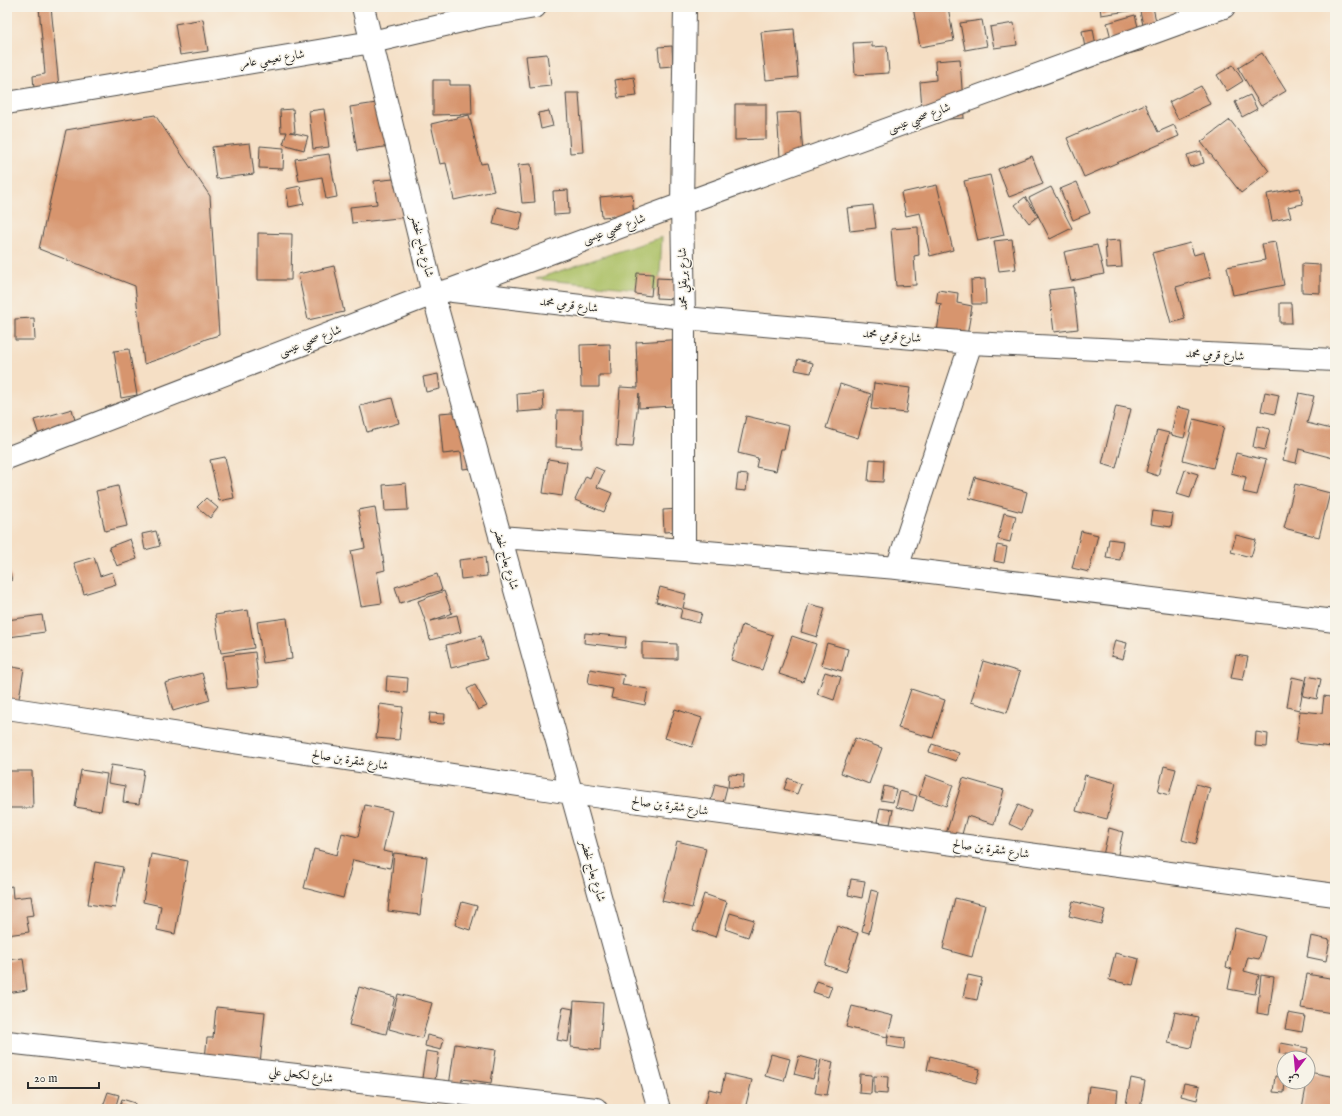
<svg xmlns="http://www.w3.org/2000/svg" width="1342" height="1116" font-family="'IM FELL English',Amiri,serif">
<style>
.green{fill:#aabf63;stroke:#6a7547}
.building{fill:#d7956e}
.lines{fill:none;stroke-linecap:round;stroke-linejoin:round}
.minor-casing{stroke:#494642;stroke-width:24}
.minor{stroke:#fff;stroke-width:22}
.labels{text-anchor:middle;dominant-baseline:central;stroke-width:3;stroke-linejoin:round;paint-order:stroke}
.street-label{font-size:12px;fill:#2b2b2b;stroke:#f7f3e8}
</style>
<rect width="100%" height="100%" fill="#f7f3e8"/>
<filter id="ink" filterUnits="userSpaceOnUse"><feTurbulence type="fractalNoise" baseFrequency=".025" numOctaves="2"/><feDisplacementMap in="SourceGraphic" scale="8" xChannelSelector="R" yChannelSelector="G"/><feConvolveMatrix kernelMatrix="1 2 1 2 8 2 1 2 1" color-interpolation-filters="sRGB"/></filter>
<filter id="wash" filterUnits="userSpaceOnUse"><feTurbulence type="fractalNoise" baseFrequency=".012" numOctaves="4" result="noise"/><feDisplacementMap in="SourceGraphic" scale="16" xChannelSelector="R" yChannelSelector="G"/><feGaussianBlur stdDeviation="0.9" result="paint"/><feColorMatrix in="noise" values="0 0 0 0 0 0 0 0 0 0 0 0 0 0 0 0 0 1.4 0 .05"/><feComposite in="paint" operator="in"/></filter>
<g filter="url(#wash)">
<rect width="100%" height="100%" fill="#f5dfc5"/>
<path class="green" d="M662,237L659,291L536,279Z"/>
<g id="blocks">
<path class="building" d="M39,7H51L59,87L34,89L33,76L45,74Z
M913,7H948L954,41L920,47Z
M1100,7H1134L1135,10L1101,15Z
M1139,7H1153L1158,31L1145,34Z
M1135,15L1144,50L1116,57L1107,23Z
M203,19L208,51L180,55L175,24Z
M982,20L987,46L965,50L960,23Z
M1014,23L1017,45L994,48L990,27Z
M794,29L798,77L766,80L761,32Z
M1093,29L1096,46L1085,48L1082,31Z
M872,42V47L887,46L889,73L855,75L853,43Z
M672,46L673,66L660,67L658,47Z
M1262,53L1286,91L1261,106L1238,68Z
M547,54L551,86L530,88L526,56Z
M960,59L964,118L923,121L920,82L936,80L935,61Z
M1233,65L1243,81L1227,91L1217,75Z
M634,77L637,96L618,98L615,80Z
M433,80H450V85H471L472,114L433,115Z
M1201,86L1210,104L1178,119L1169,102Z
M566,93H579L583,152L570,153Z
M1250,95L1257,109L1242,117L1235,102Z
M383,102L390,146L357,151L350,107Z
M735,104H766V139L735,140Z
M1145,104L1158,132L1174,125L1179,136L1084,177L1067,138Z
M293,109L295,132H290L308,136L304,150L283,144L287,132H281L280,110Z
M324,109L329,147L313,149L309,111Z
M549,111L553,126L541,129L538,113Z
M800,112L804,169L781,171L777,113Z
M155,115L210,196L219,335L206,339L168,356L144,364L135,286L39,249L66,130Z
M469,115L481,164L487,163L494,191L454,200L446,163L440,164L431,124Z
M1230,120L1269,171L1241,193L1201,142Z
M250,143L254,174L216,179L212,147Z
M260,146L284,148L283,169L259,168Z
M1201,151L1204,163L1190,167L1187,155Z
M329,154L337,197L326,199L322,177L299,181L295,159Z
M1032,156L1043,184L1009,197L998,169Z
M531,164L535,202L522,203L518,165Z
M990,175L1004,235L978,241L964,181Z
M403,178L407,217L352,223L350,207L377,204L374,181Z
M1077,182L1090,213L1073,220L1060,189Z
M937,185L953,250L930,256L920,213L906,216L901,193Z
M300,186L304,204L289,207L286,189Z
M1051,187L1072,228L1050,239L1029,198Z
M1300,188L1303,204L1288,207L1291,217L1272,221L1267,194Z
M568,190L569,214L554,215L553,191Z
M632,194L635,227L615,229L614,216L602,217L600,197Z
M1025,197L1038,216L1029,223L1015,205Z
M873,205L876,228L850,231L847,208Z
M497,207L523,213L519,230L493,224Z
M918,227L919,255L914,256L916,285L896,286L891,229Z
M258,233L292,234L291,280H258Z
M1012,239L1016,269L999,271L994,241Z
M1120,240L1122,267L1107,268L1105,241Z
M1276,242L1284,285L1233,295L1227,267L1265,260L1262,244Z
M1190,243L1194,255L1204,252L1211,277L1176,287L1185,319L1171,323L1152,253Z
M1097,245L1104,274L1071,281L1064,252Z
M1302,264L1320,265V293L1302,292Z
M334,266L344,312L308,320L298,274Z
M637,273L653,274L651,296L635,294Z
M657,278L677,279V299L656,298Z
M985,279L986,304H972L971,280Z
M1073,287L1078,329L1054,332L1049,290Z
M938,290L958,293L957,303L972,306L967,336L937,332L941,304L936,303Z
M1280,303H1291L1292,323H1280Z
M34,318L35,340H15V319Z
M686,339L690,405L639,408V393L633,447L616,446L620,387L638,388L636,342Z
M610,344L611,375H599V387H581L580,345Z
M129,349L137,395L121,398L114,351Z
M798,359L813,363L811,373L795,370Z
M438,374L440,389L426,392L423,377Z
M874,383L910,388L906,413L871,409Z
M840,384L871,394L858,438L826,428Z
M543,392L544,410L518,412L517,394Z
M1265,392L1279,395L1275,414L1261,411Z
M1299,393L1314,396L1307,423L1335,430V451L1333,458L1299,449L1296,463L1283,460Z
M392,398L399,423L367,432L360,406Z
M1116,406L1131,409L1116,468L1102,464Z
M1177,407L1191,410L1184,438L1171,435Z
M72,409L76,424L39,435L34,420Z
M557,410H583L582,448L556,447Z
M466,411L471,468L463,469L461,452L443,454L439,413Z
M746,416L789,426L784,449H781L776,471L756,467L758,458L738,453Z
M1194,419L1224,427L1213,468L1183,460Z
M1257,426L1270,429L1265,450L1253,447Z
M1157,430L1169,433L1158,476L1146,472Z
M1236,453L1266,460L1257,495L1243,492L1246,477L1231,473Z
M225,457L234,498L219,501L210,460Z
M548,459L567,462L562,496L543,493Z
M870,459L884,460L883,482L868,481Z
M595,467L604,471L597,487L612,493L604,512L575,500L586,476L590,478Z
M1185,470L1198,474L1190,498L1177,494Z
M738,474L748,475L746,491L736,490Z
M975,477L1027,492L1022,512L969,498Z
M406,483L408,510L385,511L383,485Z
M1295,484L1330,493L1319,537L1284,528Z
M118,486L127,526L105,531L96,491Z
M206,498L218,508L210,518L197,507Z
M375,507L385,570L377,572L382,603L361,606L351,551L365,548L358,510Z
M679,509L680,531L664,532L663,510Z
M1153,511L1173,514L1171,527L1151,524Z
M1004,513L1016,516L1010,542L998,539Z
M156,531L160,546L145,550L142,534Z
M1081,531L1098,535L1089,572L1072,568Z
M1236,535L1256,540L1251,557L1231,552Z
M130,539L137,559L117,566L109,547Z
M1109,539L1123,541L1120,560L1106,558Z
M997,545L1007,547L1004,563L994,561Z
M94,557L100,576L112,572L116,584L84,594L74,563Z
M485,557L487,576L461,579L459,560Z
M7,564L12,580L7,582Z
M437,574L442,590L400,603L395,587Z
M660,587L686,594L683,608L702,613L699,623L680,618L682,609L656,602Z
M444,591L452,613L431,621L457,615L461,632L430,640L426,623L418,601Z
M809,604L825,608L817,637L801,632Z
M248,610L254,648L221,653L215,615Z
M42,615L45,632L9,637L7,620Z
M287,618L292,659L263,663L257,622Z
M742,625L773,635L762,670L731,660Z
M585,633L626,637L625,648L584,643Z
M481,636L487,659L451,668L446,645Z
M792,636L816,644L803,682L779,674Z
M1115,640L1127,643L1123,659L1111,656Z
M642,642L677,644V659L642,658Z
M827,643L848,649L842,671L821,665Z
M255,652L259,686L227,689L223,656Z
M1236,655L1248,657L1243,680L1231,678Z
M983,661L1020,672L1007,713L971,702Z
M7,666L24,669L17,710L7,708Z
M590,669L624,675L622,685L648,689L645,705L611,698L613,689L588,684Z
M825,672L841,677L834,700L817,694Z
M202,673L210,700L173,711L165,683Z
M387,676L408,678L407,693L386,691Z
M1307,676L1321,679L1317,699L1303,696Z
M1292,677L1305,680L1299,710L1287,707Z
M475,685L487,706L478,710L467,689Z
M911,689L945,700L933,738L898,728Z
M1324,696L1335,698V718L1333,738L1335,732V745H1332V747L1296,743L1300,711L1322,713Z
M380,704L403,707L399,740L376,738Z
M675,709L702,718L692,747L665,738Z
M430,713L445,714L444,724L429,723Z
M1256,732L1268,734L1267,747L1255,746Z
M855,738L882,748L869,784L841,773Z
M932,744L959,753L956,761L929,752Z
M111,765L144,770L139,804L123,802L125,786L108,783Z
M1164,766L1176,769L1169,795L1158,792Z
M81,770L107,774L101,811L75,807Z
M7,771H32L33,808H7Z
M729,774L744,775L743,788L728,787Z
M926,775L953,785L946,806L919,796Z
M1085,775L1116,783L1107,819L1076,811Z
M788,778L801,784L797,794L784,789Z
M963,778L1004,790L994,824L967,816L961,838L946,834Z
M715,784L727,787L723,803L711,800Z
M1196,784L1210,788L1196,844L1182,840Z
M884,786L896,789L893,802L881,800Z
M900,791L917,796L913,811L896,807Z
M365,805L392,811L383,851L393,853L390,868L353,860L343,898L304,888L314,849L337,855L342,833L358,837Z
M1018,805L1031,811L1022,830L1009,824Z
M880,808L893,810L890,824L877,822Z
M1109,828L1123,832L1116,863L1102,860Z
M677,841L706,848L692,908L662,901Z
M394,853L427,857L420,915L388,911Z
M151,854L188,861L175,934L157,930L161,906L143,902Z
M95,862L123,867L115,908L88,904Z
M851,879L865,881L862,898L848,895Z
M12,886L13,898L31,896L34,915L26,916L29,932L7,935V887Z
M871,890L878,892L869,933L862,931Z
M704,894L727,902L716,937L693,930Z
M955,898L985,905L972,957L943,949Z
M1073,901L1105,910L1101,924L1069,916Z
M462,902L477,906L470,930L455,925Z
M730,913L754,920L748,937L725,929Z
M837,926L858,933L846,972L825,965Z
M1235,928L1265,936L1259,959L1248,957L1244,971L1259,975L1255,994L1228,989L1232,969L1226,967Z
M1311,936L1330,940L1326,961L1307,957Z
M1115,953L1139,959L1133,985L1109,980Z
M23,958L27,990L7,993V960Z
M1307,974L1335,979V994L1332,1013L1301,1008Z
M968,975L982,978L977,1000L963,997Z
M1261,975L1274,977L1269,1015L1257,1013Z
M817,981L832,986L828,997L813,992Z
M359,987L395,997L386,1034L349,1025Z
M398,994L432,1003L422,1038L389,1029Z
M574,1001L603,1003L600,1050L571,1047Z
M852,1006L893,1016L887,1037L846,1027Z
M216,1007L265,1012L259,1075L204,1070L207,1038H213Z
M563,1007L573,1009L568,1042L557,1040Z
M1175,1012L1198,1017L1191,1048L1168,1043Z
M1288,1013L1305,1016L1302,1032L1285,1029Z
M427,1035L444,1039L441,1050L425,1046Z
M888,1036L905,1038L904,1049L887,1046Z
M1281,1043L1308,1048L1306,1058L1279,1053Z
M455,1044L496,1050L491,1083L462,1079L461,1088L449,1086Z
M426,1051L439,1053L435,1080L422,1078Z
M771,1054L790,1059L784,1081L765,1076Z
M799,1056L818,1061L813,1079L794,1074Z
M930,1056L980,1069L976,1083L927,1070Z
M821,1059L833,1062L827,1095L815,1093Z
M1309,1072L1335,1077V1109H1302L1307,1082H1308Z
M725,1074L752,1080L745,1109H704L709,1089L721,1092Z
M860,1074L872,1075L871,1094L859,1093Z
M874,1076L888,1077L887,1094L874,1093Z
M1275,1076L1284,1077V1082H1285L1284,1093L1273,1092Z
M1131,1078L1145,1081L1140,1109H1125Z
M1184,1083L1200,1086L1197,1100L1181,1096Z
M1089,1086L1118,1090L1116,1109H1086Z
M108,1092L119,1095L115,1109H102Z
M122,1099L135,1103L133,1109H119Z"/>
</g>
</g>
<g filter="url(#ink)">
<use href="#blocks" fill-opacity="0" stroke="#494642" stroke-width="1"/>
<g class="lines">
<defs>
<path id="minor" d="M363,7L433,294L659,1109
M7,103L372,42L483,16L535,7
M453,291L684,318L971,343L1335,360
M7,458L433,294L450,290L682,204L1224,7
M500,537L684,550L897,568L1335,621
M684,550V318L682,204L685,7
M897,568L971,343
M7,708L572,793L1335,895
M7,1042L596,1109"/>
</defs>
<use href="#minor" class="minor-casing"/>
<use href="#minor" class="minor"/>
</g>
</g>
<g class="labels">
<g class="street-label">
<text transform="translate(272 59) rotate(-9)">شارع نعيمي عامر</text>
<text transform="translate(919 118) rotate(-20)">شارع صحبي عيسى</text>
<text transform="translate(614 229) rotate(-20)">شارع صحبي عيسى</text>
<text transform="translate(422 246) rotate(76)">شارع بعاج لخضر</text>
<text transform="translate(683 279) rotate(-91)">شارع بريقلي محمد</text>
<text transform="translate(569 305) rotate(7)">شارع قرمي محمد</text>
<text transform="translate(892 336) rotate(5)">شارع قرمي محمد</text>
<text transform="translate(310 341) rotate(-21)">شارع صحبي عيسى</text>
<text transform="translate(1215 355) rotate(3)">شارع قرمي محمد</text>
<text transform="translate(506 559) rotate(74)">شارع بعاج لخضر</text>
<text transform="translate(350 760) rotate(9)">شارع شقرة بن صالح</text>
<text transform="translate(670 806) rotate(8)">شارع شقرة بن صالح</text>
<text transform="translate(991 849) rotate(8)">شارع شقرة بن صالح</text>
<text transform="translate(593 871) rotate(74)">شارع بعاج لخضر</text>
<text transform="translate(301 1075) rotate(7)">شارع لكحل علي</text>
</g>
</g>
<rect width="1342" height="1116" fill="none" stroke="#f7f3e8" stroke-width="24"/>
<g transform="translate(1296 1070) rotate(196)"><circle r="19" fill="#f7f3e8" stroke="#a5a39c"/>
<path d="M0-3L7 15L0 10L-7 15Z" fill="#b5179e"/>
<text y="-6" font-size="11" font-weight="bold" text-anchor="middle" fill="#2b2b2b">ش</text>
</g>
<path d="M28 1082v6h71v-6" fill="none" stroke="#2b2b2b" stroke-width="2"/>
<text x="34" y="1082" font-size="12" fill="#2b2b2b" stroke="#f7f3e8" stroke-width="3" paint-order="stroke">20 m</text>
</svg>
